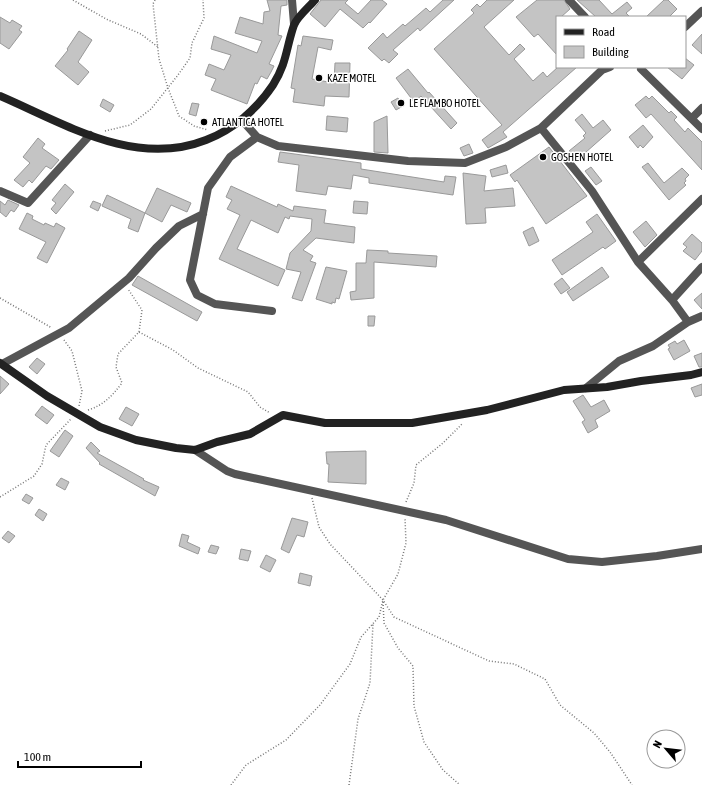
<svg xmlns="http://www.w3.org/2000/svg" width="702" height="785" font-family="'Asap Condensed',sans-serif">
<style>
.building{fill:#c4c4c4;stroke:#999}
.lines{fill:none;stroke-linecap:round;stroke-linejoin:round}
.path{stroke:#777;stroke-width:1.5;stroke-dasharray:1 2;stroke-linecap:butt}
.street{stroke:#555;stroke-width:8}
.secondary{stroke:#222;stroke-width:8}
.poi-dot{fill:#000;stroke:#fff;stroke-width:1.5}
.labels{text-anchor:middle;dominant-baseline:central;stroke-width:3;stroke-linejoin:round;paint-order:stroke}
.poi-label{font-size:11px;fill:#000;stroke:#fff;text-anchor:start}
</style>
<rect width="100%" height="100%" fill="#fff"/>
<path class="building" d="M267,0H287V5L281,6L278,35L282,36L269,64L274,66L271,72L267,79L261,76L257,84L255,83L247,104L211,90L216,79L205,75L209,64L224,70L231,55L211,49L214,36L257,53L262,41L235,33L240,17L263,24L264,12L270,11Z
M321,0H348L345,3L358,14L371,0H382L387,4L370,23L369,22L363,28L340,9L325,27L310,14Z
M443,0H454L420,31L418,28L393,50L398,54L389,63L384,59L382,61L368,48L383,33L387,38L403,24L405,26L426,8L430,12Z
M487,0H514L484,27L509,55L520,44L525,49L514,59L533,81L543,72L547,77L558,67H577L503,132L507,137L488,148L482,140L502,125L434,49L474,13L471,10L477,4L480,7Z
M537,0H564L570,9L561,17H557V55L538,34L534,37L516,17Z
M577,0H599L612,14L627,2L632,8L626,13L630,17H596Z
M664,0H668L677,9L669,17H646Z
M0,17L10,23L12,20L22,26L19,30L22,32L9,49L0,43Z
M79,31L92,40L78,62L89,72L78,85L55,66L68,50L67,49Z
M702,34V54L692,45Z
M303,36L333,40L331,50L318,47L312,79L334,83L335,63H350L349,97L325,96L324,106L293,102L295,89L291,88L298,45L301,46Z
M685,58L694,65L682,79L667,67H685Z
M408,69L428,93L429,92L457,123L451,129L421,96L414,102L396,78Z
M646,96L649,99L652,96L669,113L671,111L677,117L674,120L685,132L688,128L702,142V170L651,114L646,118L635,105Z
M398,98L403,106L396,110L391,102Z
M103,99L114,105L110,112L100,106Z
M192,103L199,104L196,116L189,114Z
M582,114L593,128L603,120L611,130L577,160L569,151L585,138L583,136L586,133L575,120Z
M327,116L348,118L347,132L326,130Z
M387,116L388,153L374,152V122Z
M643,125L653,137L643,148L640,145L638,148L629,137Z
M38,138L45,144L42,148L59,160L51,169L46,166L32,183L29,180L23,187L14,180L30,163L23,157Z
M469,144L473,153L464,156L460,148Z
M549,147L587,196L546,224L517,180L515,182L510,175Z
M280,152L361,163V169L444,182L445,176L456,177L453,195L369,183V178L353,175L351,189L328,186L326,195L296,191L299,165L278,162Z
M648,163L664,183L682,168L689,175L685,179L686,181L684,183L686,185L669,200L642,167Z
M506,165L508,173L492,177L490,170Z
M591,167L602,181L596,185L585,171Z
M463,173L486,176L484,191L513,188L515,206L485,208L486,223L466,224Z
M65,184L74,192L56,214L51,209L56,203L52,200Z
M231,186L277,207L278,204L293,211L294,206L326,210L324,223L355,227L354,243L316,238L303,250L313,256L310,261L316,263L302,301L292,298L301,272L286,269L290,253L311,231L312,219L290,216L289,219L285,217L278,233L251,220L237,249L285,270L278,286L219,259L240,215L227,209L232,200L226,197Z
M157,188L191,203L187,212L171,205L162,222L145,213L138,232L128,228L131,219L102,206L107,195L145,213Z
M8,200L19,205L14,212L11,210L6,217L0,212V201L5,205Z
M93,201L101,204L98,211L90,207Z
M354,201L368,202L367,214L353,213Z
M27,213L33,216L32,219L44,225L45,223L54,227L56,223L65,228L47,263L37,258L46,242L19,229Z
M597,214L616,241L605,249L603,247L562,275L552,260L593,232L586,222Z
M646,221L657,235L645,247L633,232Z
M533,227L539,241L529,246L523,232Z
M692,234L702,243V251L695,260L683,251L687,247L683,244Z
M367,250L388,251V253L437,256L436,267L374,262V298L351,300L350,292L356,291V263H366Z
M326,267L347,271L339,299L336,298L335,303L332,302V304L316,299Z
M602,267L609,277L573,301L567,292Z
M138,276L202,312L197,321L132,285Z
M562,278L570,288L561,294L554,284Z
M702,293V309L694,300Z
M368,316H375L374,326H368Z
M684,340L690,351L674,360L668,349L670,348L668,345L675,341L677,344Z
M702,353V367H699L694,356Z
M37,358L45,364L37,374L29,367Z
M0,376L9,384L0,394Z
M702,384V395L695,397L691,388Z
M583,395L591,407L604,400L610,411L595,420L598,427L588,433L582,422L585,420L573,401Z
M42,406L54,415L47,424L35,415Z
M126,407L139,414L132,426L119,419Z
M65,430L73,436L59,457L50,451Z
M91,442L100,451L97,453L144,479L143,480L159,487L155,496L99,464L100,463L86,448Z
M366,451V484L328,482L329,464H327L326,452Z
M61,478L69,482L65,490L56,485Z
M26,494L33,498L29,504L22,500Z
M39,509L47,514L43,521L35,515Z
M292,518L308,522L304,537L297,535L289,553L281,549Z
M8,531L15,536L9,543L2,538Z
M182,534L189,536L187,542L200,548L198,554L179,546Z
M211,545L219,547L216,554L208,552Z
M241,549L251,551L248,561L239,559Z
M266,555L276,560L270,572L260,567Z
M300,573L312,576L310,586L298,583Z"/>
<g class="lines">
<path class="path" d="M73,0L106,19L141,34L158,47
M155,0L153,4L159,59L168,88L179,116L194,126L208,130
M105,131L130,125L151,109L178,75L190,58L192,43L204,18L203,0
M0,298L52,328
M139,332L173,350L198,368L248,392L260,407L270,413
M64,340L72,351L82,391L79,406
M88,410C104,405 112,396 122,383L116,367L118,354L139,332L142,310L128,289
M0,497L34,476L42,464L46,445L71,419
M312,498L319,527L330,544L383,600L394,617L489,661L514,664L545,679L560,705L594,733L610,752L632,785
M406,502L414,483L416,465L443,443L463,423
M383,602L384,623L398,648L413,666L414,706L424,742L443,770L460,785
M231,785L246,765L286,740L320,705L350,664L361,637L379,617L383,600L398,574L406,543L405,518
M349,785L358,719L370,683L373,624"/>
<path class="street" d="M292,0L294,24
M569,0L585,17
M685,27L702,11
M641,69L702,129
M692,118L702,108
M242,120L257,137L278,146L408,161L465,163L506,147L541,128L602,70L610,67
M541,128L592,191L638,262L672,300L688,322
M257,137L230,157L208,188L190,280L197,295L215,304L272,311
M0,191L28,203L90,135
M638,262L702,199
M672,300L702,267
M2,364L69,328L129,278L156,248L179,226L203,214
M586,388L619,361L653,346L688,322L702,316
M195,450L227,471L235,474L446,520L568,559L602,562L657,556L702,549"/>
<path class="secondary" d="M0,96C65,124 135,168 206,140C233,130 257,109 273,85C287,63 286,48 294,25C297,17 309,7 315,0
M0,363L47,396L100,427L136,440L176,448L195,450L217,442L250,434L283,415L325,423H412L487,410L564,390L607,387L641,381L691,375L702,372"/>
</g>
<g class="poi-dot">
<circle cx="319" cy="78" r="4"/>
<circle cx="401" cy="103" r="4"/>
<circle cx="204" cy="122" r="4"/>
<circle cx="543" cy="157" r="4"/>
</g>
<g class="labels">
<g class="poi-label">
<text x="327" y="78">KAZE MOTEL</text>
<text x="409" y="103">LE FLAMBO HOTEL</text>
<text x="212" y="122">ATLANTICA HOTEL</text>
<text x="551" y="157">GOSHEN HOTEL</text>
</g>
</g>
<rect x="556" y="16" width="130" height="52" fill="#ffffff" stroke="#999999"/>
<rect x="564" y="29" width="20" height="6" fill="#222222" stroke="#999999"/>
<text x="592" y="36" font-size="12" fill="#000000">Road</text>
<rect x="564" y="46" width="20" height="12" fill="#c4c4c4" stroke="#999999"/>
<text x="592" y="56" font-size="12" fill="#000000">Building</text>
<g transform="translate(666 749) rotate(298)"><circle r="19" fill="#ffffff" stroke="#999999"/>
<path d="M0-3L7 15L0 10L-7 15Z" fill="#000000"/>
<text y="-6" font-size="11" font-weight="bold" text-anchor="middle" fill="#000000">N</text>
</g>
<path d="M18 761v6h123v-6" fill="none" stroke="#000000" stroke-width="2"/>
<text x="24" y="761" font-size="12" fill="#000000" stroke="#ffffff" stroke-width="3" paint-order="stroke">100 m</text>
</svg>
